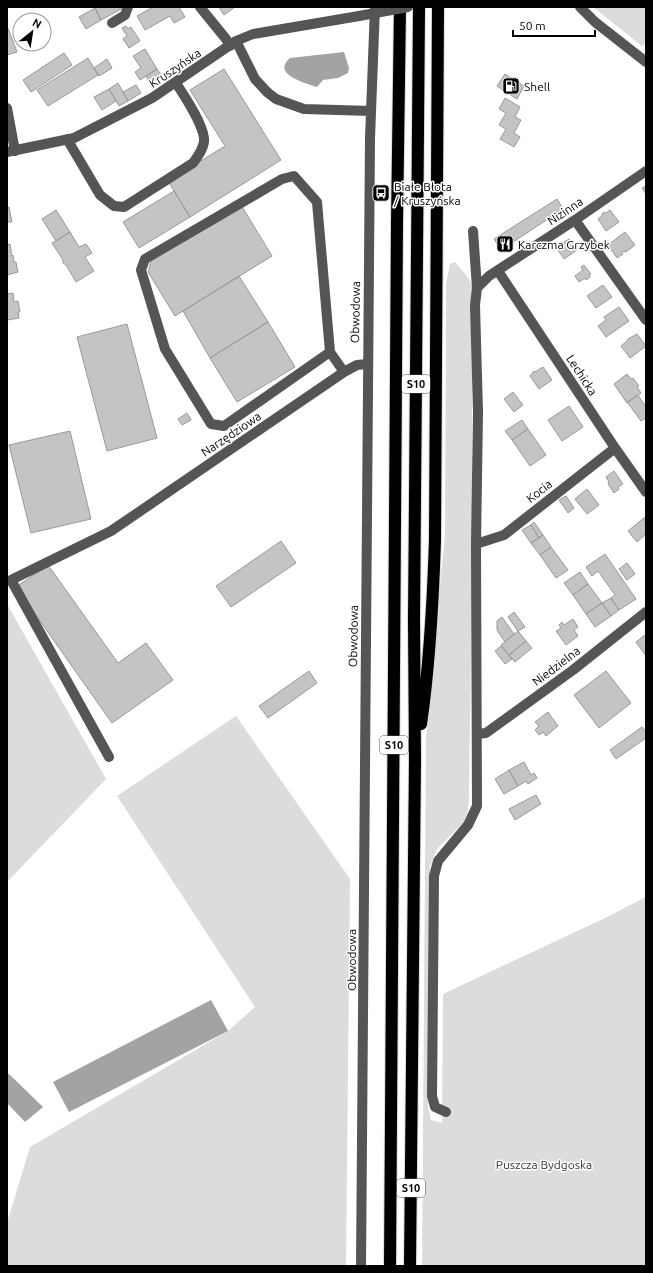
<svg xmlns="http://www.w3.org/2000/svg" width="653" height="1273" font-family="Ubuntu,sans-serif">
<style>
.green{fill:#dcdcdc}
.water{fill:#a3a3a3}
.building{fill:#c4c4c4;stroke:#999}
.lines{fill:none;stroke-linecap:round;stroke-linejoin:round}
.highway-casing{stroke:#dbdbdb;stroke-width:14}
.minor{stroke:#555;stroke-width:10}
.highway{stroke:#000;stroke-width:12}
.minor-bridge{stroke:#555;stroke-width:10}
.labels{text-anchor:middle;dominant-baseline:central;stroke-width:3;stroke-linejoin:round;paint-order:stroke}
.shield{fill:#fff;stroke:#4c4c4c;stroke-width:1}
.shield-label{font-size:11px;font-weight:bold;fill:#000}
.street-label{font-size:12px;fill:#000;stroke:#fff}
.poi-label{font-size:12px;fill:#000;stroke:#fff;text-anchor:start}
.park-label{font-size:12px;fill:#333;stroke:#fff}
</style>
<rect width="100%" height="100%" fill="#fff"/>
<path class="green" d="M593,7H646V43L642,46Z
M455,262L467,276L472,285V585L469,795L468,812L463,823L437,849L430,866L428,1106L431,1120L442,1123L443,994L605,918L646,897V1266H422L426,738L445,534L446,284L450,264Z
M7,604L106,779L7,882Z
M236,716L350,879L346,1266H7V1223L30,1147L228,1031L255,1007L117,796Z"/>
<path class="water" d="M344,52L349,68L348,73L338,78L323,80L317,87C305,83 271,74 290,58Z
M211,1000L228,1031L69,1112L53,1082Z
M9,1074L43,1107L25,1122L7,1103V1075Z"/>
<path class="building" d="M96,7H122L123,8L101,20L95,8Z
M153,7H179L185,17L174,23L170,16L145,30L137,16Z
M219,7H235L224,15Z
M95,8L101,20L86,29L79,17Z
M126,26L128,29L131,27L140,41L129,48L123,39L127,36L122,28Z
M7,28H8L17,52L7,55Z
M145,49L157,69L140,80L135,72L141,68L133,56Z
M64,53L72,65L31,92L23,80Z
M88,58L98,75L48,106L37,90Z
M107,59L112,68L99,76L94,68Z
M157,69L162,76L150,83L146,76Z
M224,69L281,160L190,217L168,181L225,146L190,90Z
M505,74L524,86L517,99L497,86Z
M118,83L128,101L119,106L109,89Z
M136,85L141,93L128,101L123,92Z
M109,89L116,101L102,110L94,97Z
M505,98L520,107L515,117L521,120L514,133L520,137L514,147L500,139L506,129L499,125L506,113L499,109Z
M646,186V194L642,188Z
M174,191L190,217L139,248L123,222Z
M557,199L563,209L501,250L494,239Z
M241,205L272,256L175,316L148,272L151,261Z
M9,207L12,222H7V208Z
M56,210L70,232L56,241L42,219Z
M610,210L619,222L606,231L598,219L602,216V214L604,212L606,213Z
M70,232L79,247L86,244L92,253L85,257L94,271L76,282L66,265L63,263V260L52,243Z
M625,232L635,245L626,252L624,251L622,252L623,254L617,258L608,245Z
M569,239L577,250L564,259L556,247Z
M10,244L12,256L13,255L14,262H16L18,272L7,275V245Z
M584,265L591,274L589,275L590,277L586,280L585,278L579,282L575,276L583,270L581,267Z
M239,276L268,322L210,358L183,311Z
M603,285L612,297L596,308L587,296Z
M13,293L14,302L18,301L20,312H18L19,318L7,320V294Z
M619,307L629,321L606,337L598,326L606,320L604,317Z
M268,322L295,367L237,402L210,358Z
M127,324L157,438L107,451L77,337Z
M637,334L646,346L630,358L621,346L627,341L628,339Z
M543,367L552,380L539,389L530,376L534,371L535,372Z
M627,374L631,379L633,378L639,386L637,387L641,393L627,403L614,384Z
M513,392L523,405L514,412L504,399Z
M638,395L646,407V418L641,421L627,402Z
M569,406L583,427L562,441L548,420Z
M187,413L191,420L182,425L178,419Z
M522,420L528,429L512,440L505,431Z
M528,429L546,455L530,466L512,440Z
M70,431L91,519L31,533L9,445Z
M614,471L623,484L618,487L619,489L614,493L608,484L609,482L606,477Z
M587,489L599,505L587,514L575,499Z
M566,496L574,508L568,513L559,500Z
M645,517L646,534L637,542L628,531Z
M534,522L543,535L539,538L531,525Z
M531,525L539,538L531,543L522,530Z
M543,535L551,547L540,555L531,543Z
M281,541L296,563L231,607L216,586Z
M551,547L568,570L556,578L540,555Z
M605,554L636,599L619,610L611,598L615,595L598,571L592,576L586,567Z
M627,563L635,574L627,580L619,569Z
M48,565L118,663L146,643L173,680L112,723L16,587Z
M580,572L588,584L573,595L564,583Z
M588,584L602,603L586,614L573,595Z
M611,598L619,610L611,616L602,603Z
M602,603L611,616L595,627L586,614Z
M514,612L525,627L518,631L508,617Z
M502,617L514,634L505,642L497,630V621Z
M573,619L578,627L574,630L578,636L566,645L556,631L561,628L559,625L562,622L564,625Z
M518,631L526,641L509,655L501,645Z
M646,634V656L636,642Z
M526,641L532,648L515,662L509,655Z
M501,646L512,659L505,664L495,651Z
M309,671L317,683L268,718L259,706Z
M606,671L631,703L599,728L574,695Z
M548,712L558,726L546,736L543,732L539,735L535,730L539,726L535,722Z
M642,727L646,732V738L616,759L610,750Z
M524,762L531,775L534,773L537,778L528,784L526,781L518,786L509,770Z
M509,770L518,786L504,794L495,779Z
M536,795L541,804L515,820L509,809Z"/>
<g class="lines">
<defs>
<path id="highway" d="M421,724C430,663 433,602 435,540L438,7
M390,1266L397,223L400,7
M410,1266L415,760L414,620L419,7"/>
</defs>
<use href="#highway" class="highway-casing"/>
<path class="minor" d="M200,7L226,39L230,46
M580,7L595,22L646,62
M112,23L125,15L128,7
M236,41L255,79L267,92L276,99L304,109L371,111
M7,108L15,151
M67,139L100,195L114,206L124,207L193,163C198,156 205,147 204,138C202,122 185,97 176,83
M7,152L74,138L152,98L236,41L253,34L359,16
M575,220L646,320
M473,231L477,288
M498,271L615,448L646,492
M330,352L224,426L211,424L165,349L141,270L145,259L282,179L294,176L317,202L330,352L344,372
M476,544L504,535L615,448
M477,734L486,733L573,670L646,612
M109,757L11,580L111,531L344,372L357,365L367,364
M446,1112L435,1107L432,1096L434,876L438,861L468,825L477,806L476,544L478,412L475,305L477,288L489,276L575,220L646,171
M361,1266L370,138L375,7"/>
<use href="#highway" class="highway"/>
<path class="minor-bridge" d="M359,16L408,7"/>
</g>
<defs>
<symbol id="fuel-square" viewBox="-11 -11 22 22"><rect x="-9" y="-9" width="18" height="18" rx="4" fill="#000" stroke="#fff"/><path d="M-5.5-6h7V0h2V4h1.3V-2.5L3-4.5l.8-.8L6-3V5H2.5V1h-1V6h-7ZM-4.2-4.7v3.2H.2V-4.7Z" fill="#fff"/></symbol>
<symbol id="bus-square" viewBox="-11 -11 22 22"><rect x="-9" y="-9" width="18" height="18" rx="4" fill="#000" stroke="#fff"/><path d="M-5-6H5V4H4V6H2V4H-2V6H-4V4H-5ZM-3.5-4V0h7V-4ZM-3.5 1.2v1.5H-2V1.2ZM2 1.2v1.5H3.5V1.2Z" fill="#fff"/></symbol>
<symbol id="restaurant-square" viewBox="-11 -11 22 22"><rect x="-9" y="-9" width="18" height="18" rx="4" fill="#000" stroke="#fff"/><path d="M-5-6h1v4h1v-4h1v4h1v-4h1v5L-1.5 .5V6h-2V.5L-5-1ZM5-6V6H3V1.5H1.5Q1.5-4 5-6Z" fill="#fff"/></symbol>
</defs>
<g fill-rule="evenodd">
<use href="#fuel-square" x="501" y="76" width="20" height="20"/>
<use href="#bus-square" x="371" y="183" width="20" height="20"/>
<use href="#restaurant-square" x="495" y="234" width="20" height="20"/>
</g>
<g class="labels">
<g class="shield">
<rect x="402" y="375" width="28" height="18" rx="3"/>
<rect x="380" y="736" width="28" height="18" rx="3"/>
<rect x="397" y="1179" width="28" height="18" rx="3"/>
</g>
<g class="shield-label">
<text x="416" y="384">S10</text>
<text x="394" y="745">S10</text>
<text x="411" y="1188">S10</text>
</g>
<g class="street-label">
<text transform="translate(175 68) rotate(-34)">Kruszyńska</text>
<text transform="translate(565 211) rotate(-34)">Nizinna</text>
<text transform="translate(355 312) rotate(-89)">Obwodowa</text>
<text transform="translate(582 375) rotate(57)">Lechicka</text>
<text transform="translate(231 434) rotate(-34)">Narzędziowa</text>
<text transform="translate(539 491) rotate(-38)">Kocia</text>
<text transform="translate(353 636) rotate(-89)">Obwodowa</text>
<text transform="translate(556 666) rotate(-37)">Niedzielna</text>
<text transform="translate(351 960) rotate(-90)">Obwodowa</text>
</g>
<g class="poi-label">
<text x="524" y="86">Shell</text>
<text x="394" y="186">Białe Błota<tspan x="394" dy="14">/ Kruszyńska</tspan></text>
<text x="518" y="244">Karczma Grzybek</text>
</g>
<g class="park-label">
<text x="544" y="1164">Puszcza Bydgoska</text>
</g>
</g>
<rect width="653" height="1273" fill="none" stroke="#000000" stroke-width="16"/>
<g transform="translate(32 32) rotate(30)"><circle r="19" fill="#ffffff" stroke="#999999"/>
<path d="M0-3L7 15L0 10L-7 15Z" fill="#000000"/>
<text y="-6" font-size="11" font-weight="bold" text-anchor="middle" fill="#000000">N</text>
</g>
<path d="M513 30v6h82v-6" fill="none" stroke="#000000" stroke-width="2"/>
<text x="519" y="30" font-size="12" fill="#000000" stroke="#ffffff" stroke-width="3" paint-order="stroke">50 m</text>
</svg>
